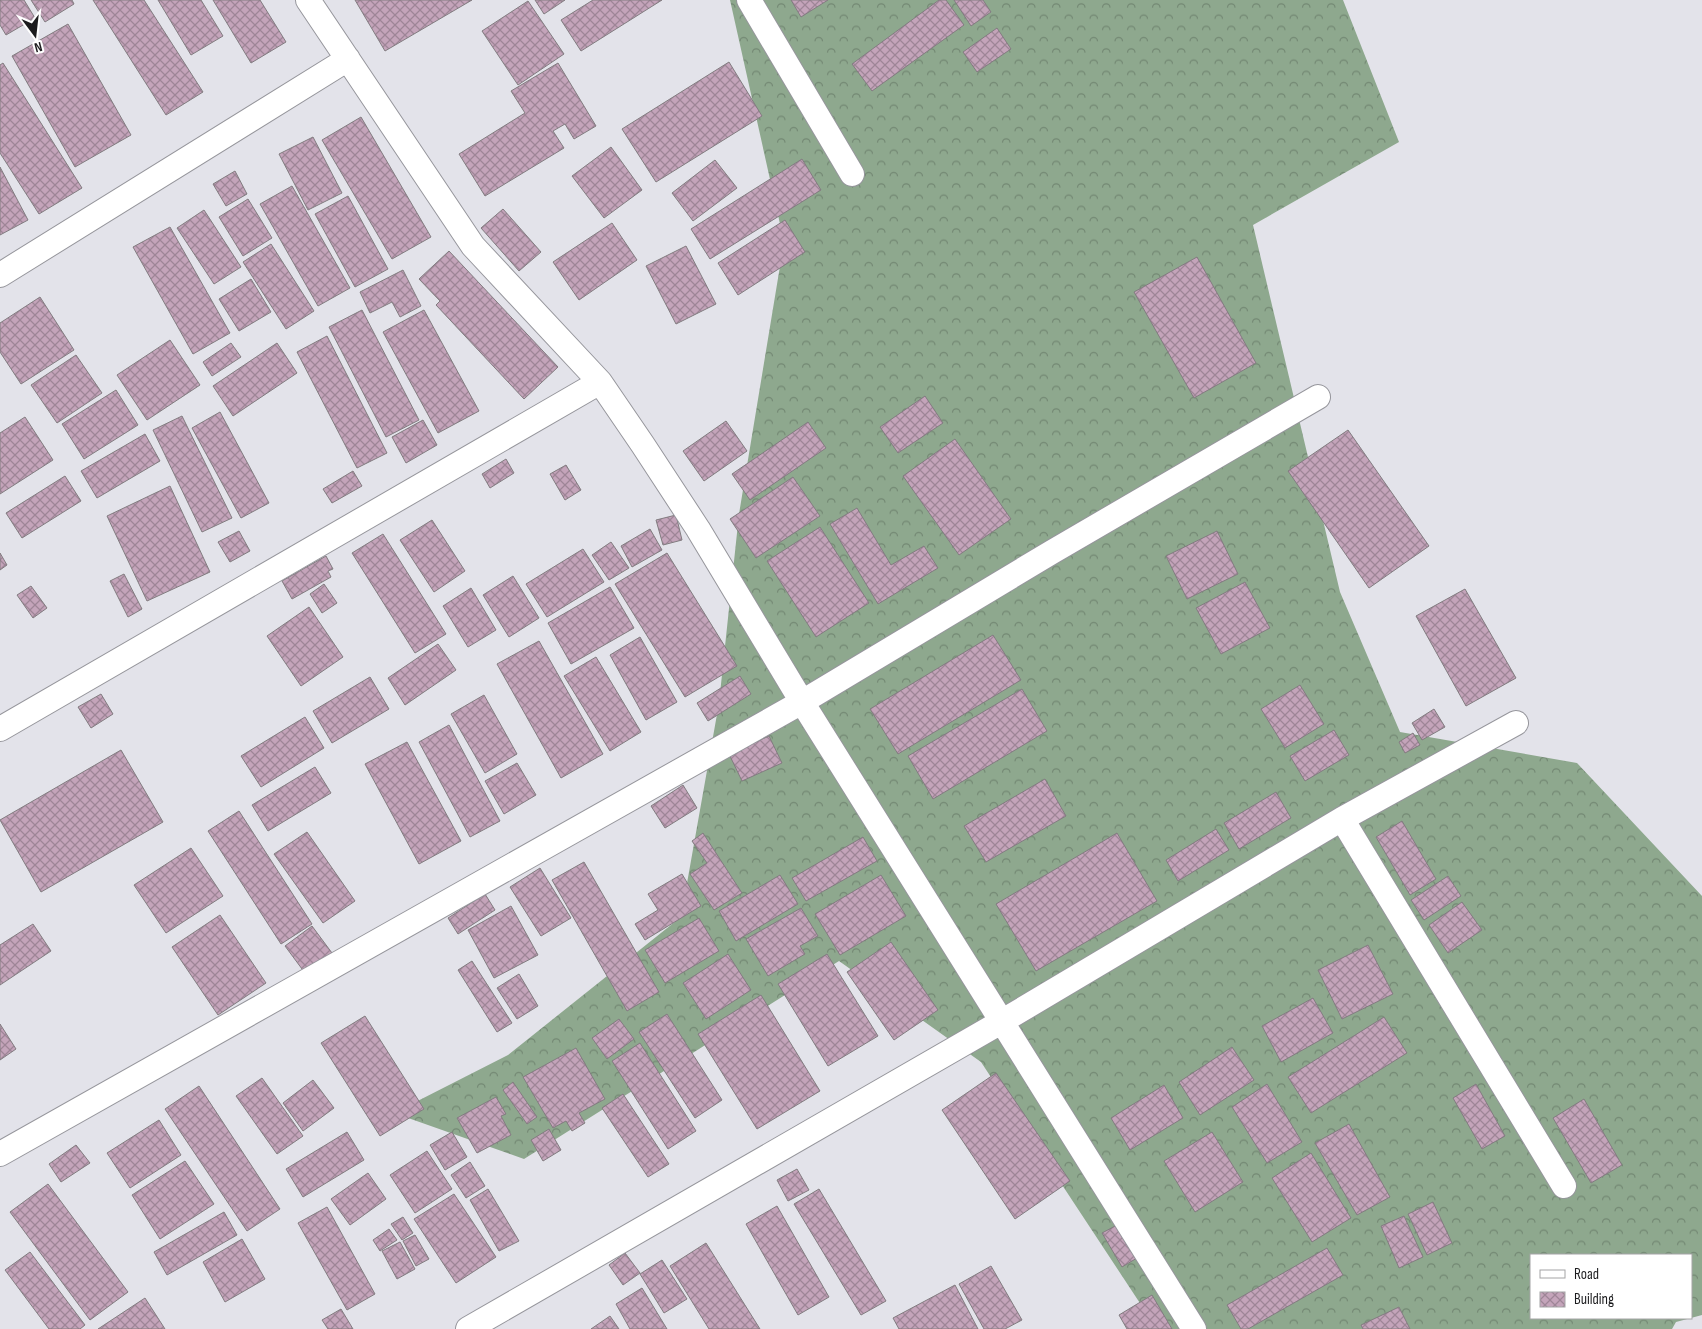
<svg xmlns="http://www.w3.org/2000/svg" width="1702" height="1329" font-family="'Sofia Sans Condensed',sans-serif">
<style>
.forest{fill:url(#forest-crowns)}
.building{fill:url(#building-cross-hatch);stroke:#827c80}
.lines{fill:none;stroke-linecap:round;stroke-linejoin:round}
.minor-casing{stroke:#96969c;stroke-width:26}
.minor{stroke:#fff;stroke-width:24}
</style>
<defs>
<pattern id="forest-crowns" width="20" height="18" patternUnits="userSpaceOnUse" patternTransform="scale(1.25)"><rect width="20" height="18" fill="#8ea88e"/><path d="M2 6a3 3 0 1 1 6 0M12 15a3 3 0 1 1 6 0" fill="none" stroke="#738873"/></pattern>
<pattern id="building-cross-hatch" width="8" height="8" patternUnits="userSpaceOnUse" patternTransform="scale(1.25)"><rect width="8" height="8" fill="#c4a4ba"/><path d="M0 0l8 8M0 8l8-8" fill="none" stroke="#9e8597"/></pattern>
</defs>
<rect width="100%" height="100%" fill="#e3e3ea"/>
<path class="forest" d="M730,0H1343L1399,142L1253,225L1340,592L1400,732L1577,763L1702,896V1315L1691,1318V1255H1531V1318H1691L1676,1322L1672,1329H1157L981,1062L839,961L524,1159L394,1113L508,1055L681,917L719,703L739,514L784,242Z"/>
<path class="building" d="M0,0H24L35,18L6,35L0,25Z
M31,0H72L74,4L45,22Z
M93,0H144L203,92L166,115Z
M158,0H201L223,36L191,55Z
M213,0H260L286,42L251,63Z
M355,0H472L385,51Z
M535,0H565L544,14Z
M593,0H662L581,51L561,20Z
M791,0H828L801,17Z
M939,0H946L964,25L872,91L852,64Z
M954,0H983L991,12L971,26Z
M528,1L564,54L518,85L482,31Z
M68,24L131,135L75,167L12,56Z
M997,28L1011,49L977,72L963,52Z
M729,62L762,116L656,182L622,129Z
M3,63L82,188L39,214L0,153V65Z
M558,63L596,126L574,139L565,124L553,131L564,148L485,196L459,154L525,113L511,91Z
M361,117L431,237L392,259L322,140Z
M313,137L342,193L308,210L279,154Z
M611,147L642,190L604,218L572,176Z
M802,159L821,190L710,259L691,229Z
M715,160L737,188L693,221L672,193Z
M0,167L28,220L0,235Z
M235,171L247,194L226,206L213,184Z
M292,186L350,288L318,306L260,204Z
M348,196L388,269L355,287L315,214Z
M248,199L272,238L243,256L219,217Z
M503,209L541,252L519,271L481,228Z
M204,210L241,267L214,284L177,228Z
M785,220L805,252L738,295L718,263Z
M612,223L637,260L579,300L553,262Z
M170,227L230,333L193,354L133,247Z
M271,244L314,311L286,329L243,262Z
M686,246L716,304L676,324L646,266Z
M449,251L558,367L524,399L436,305L440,301L419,279Z
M1197,257L1256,363L1194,398L1134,292Z
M403,270L421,306L400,317L392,302L370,313L360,292Z
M251,279L271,312L239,331L219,299Z
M40,297L74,350L21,384L0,352V323Z
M362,310L419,420L386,437L329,327Z
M424,310L479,411L438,433L383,332Z
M327,336L387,453L357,468L297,352Z
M170,340L200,385L147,420L117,375Z
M231,343L241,357L212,376L203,362Z
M277,343L297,373L233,416L213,386Z
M76,355L102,393L57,423L31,385Z
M116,390L138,425L84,459L62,424Z
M925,396L943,423L898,453L880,427Z
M220,412L269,503L241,518L192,428Z
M182,416L232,518L202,532L153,430Z
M25,417L53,460L0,494V433Z
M423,420L437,445L406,463L392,437Z
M726,421L747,451L704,481L683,451Z
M808,422L826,448L750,500L732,474Z
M1348,430L1429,546L1369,588L1288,471Z
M145,434L160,461L97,498L81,471Z
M955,439L1011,519L959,555L903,476Z
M506,459L514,473L490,488L482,474Z
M566,465L581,490L565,500L550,474Z
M353,471L362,486L332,503L323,489Z
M65,476L81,501L22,538L6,513Z
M793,477L820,516L756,558L730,519Z
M170,486L210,572L147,601L107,516Z
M857,508L891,565L924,546L938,568L878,604L830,524Z
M676,515L682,540L663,545L656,520Z
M432,520L465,571L434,592L400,540Z
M820,527L869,603L816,637L767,561Z
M650,529L662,550L632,567L621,546Z
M239,531L250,551L230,562L218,542Z
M1217,531L1238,574L1187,599L1166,556Z
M383,534L446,634L415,653L352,553Z
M611,542L629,568L609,580L592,555Z
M583,549L604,582L547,617L526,584Z
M0,553L7,565L0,570Z
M667,553L737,666L685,697L615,584Z
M326,556L333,569L328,571L331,577L292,599L282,581Z
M124,574L142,609L128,617L110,581Z
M513,576L539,618L509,637L483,595Z
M1245,582L1270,628L1221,654L1196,608Z
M324,584L337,603L322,613L310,594Z
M31,586L47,608L33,618L17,595Z
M610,587L634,628L571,664L548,623Z
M471,588L496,630L468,647L443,606Z
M1465,589L1516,678L1466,706L1416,616Z
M309,607L343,657L301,686L267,636Z
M993,635L1021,680L898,754L870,709Z
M640,637L677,702L646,720L610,655Z
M539,641L603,754L561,778L497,664Z
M438,644L456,670L405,705L388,678Z
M596,657L641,732L610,751L564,676Z
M740,676L751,694L708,721L697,703Z
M370,677L389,709L332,743L313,711Z
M1300,685L1324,724L1285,748L1261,709Z
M1022,689L1047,731L933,799L908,756Z
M101,694L113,714L91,728L78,707Z
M484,695L517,754L485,773L451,714Z
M1434,709L1445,727L1422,740L1412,723Z
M305,717L324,748L261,787L241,756Z
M449,725L500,821L470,837L419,742Z
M1334,730L1349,755L1305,781L1290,756Z
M1413,733L1420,745L1405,753L1399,742Z
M769,736L782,763L742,781L729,754Z
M407,742L461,841L419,864L365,764Z
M121,750L163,822L41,892L0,820Z
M517,763L536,795L504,814L485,781Z
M315,767L331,793L268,831L252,805Z
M1045,779L1066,816L986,862L964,826Z
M683,785L697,808L665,828L651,806Z
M1276,792L1291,818L1239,849L1224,823Z
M239,811L312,924L281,944L208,831Z
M1402,821L1436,879L1410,895L1376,837Z
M1216,829L1229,850L1178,881L1166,860Z
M307,832L355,901L323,923L274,854Z
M703,833L742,893L714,910L690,874L707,863L692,841Z
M1117,833L1157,901L1036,971L996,904Z
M863,837L877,861L806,901L792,878Z
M191,848L223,896L166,933L134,885Z
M584,862L659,992L627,1011L552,880Z
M540,868L571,918L541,936L510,887Z
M682,874L701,906L645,940L635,924L658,910L648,894Z
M780,875L798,904L736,941L719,911Z
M881,875L906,916L840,955L815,914Z
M1448,876L1461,896L1424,920L1411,900Z
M485,894L495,910L458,934L448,918Z
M1462,902L1482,930L1448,953L1429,925Z
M511,906L538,955L494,978L468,930Z
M801,908L818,936L800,946L805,954L768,976L746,939Z
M220,915L266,983L218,1015L172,947Z
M699,918L719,951L665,983L645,950Z
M33,924L51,951L0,985V945Z
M312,926L332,953L305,973L285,946Z
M891,942L938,1010L894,1040L847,972Z
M1368,945L1393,994L1342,1019L1318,970Z
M728,954L751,990L706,1019L683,983Z
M827,954L878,1036L828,1066L778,984Z
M472,961L512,1023L497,1032L458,970Z
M519,974L538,1006L517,1019L497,988Z
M761,995L820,1091L757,1129L698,1034Z
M1313,998L1333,1033L1281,1062L1262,1026Z
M667,1014L722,1100L695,1118L639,1032Z
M365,1016L424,1109L380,1136L321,1043Z
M1384,1017L1407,1053L1311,1113L1288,1077Z
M619,1019L634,1039L607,1059L592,1038Z
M0,1024L16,1049L0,1060Z
M640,1043L696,1131L668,1149L612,1061Z
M1232,1047L1254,1080L1200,1115L1179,1082Z
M576,1048L605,1099L579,1113L585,1123L572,1131L566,1121L553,1128L523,1077Z
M996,1073L1070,1181L1015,1219L942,1110Z
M262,1078L303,1136L277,1154L236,1096Z
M313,1080L334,1108L303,1131L283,1103Z
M513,1082L537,1117L527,1124L503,1090Z
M1267,1084L1302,1142L1267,1163L1232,1107Z
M1476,1084L1505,1136L1482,1149L1453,1098Z
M1164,1085L1183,1118L1130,1150L1111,1118Z
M199,1086L280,1209L247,1231L165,1109Z
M623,1094L669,1164L648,1177L602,1108Z
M496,1097L506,1114L501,1116L511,1135L477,1153L457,1118Z
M1584,1099L1622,1165L1591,1183L1553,1118Z
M159,1120L181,1155L130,1188L107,1153Z
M1349,1124L1390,1197L1357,1215L1315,1143Z
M549,1129L561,1150L543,1161L531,1140Z
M347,1132L364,1160L303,1197L286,1169Z
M452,1132L467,1157L445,1170L430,1145Z
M1212,1132L1243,1182L1195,1212L1164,1161Z
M76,1145L90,1163L61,1182L49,1164Z
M427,1151L452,1189L415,1213L390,1175Z
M1311,1153L1351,1218L1312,1242L1272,1178Z
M185,1161L214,1204L160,1239L132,1195Z
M470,1162L485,1186L466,1198L451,1175Z
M797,1169L809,1190L788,1201L777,1180Z
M368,1173L386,1199L350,1225L331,1199Z
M48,1184L128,1292L90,1320L10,1212Z
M488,1189L519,1241L499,1251L470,1200Z
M819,1189L886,1301L861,1315L794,1204Z
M454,1194L496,1257L456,1283L414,1219Z
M1433,1202L1452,1243L1427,1255L1408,1214Z
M777,1206L829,1297L798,1315L746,1224Z
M327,1207L375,1294L347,1310L298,1223Z
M224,1212L237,1235L167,1275L154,1252Z
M1404,1216L1423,1257L1399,1268L1381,1226Z
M403,1217L413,1233L402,1240L391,1224Z
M1117,1225L1137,1258L1122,1267L1102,1233Z
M389,1229L397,1240L380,1251L373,1240Z
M415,1235L429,1259L416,1266L403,1241Z
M242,1239L265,1279L225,1302L203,1262Z
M400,1242L415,1269L397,1279L382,1251Z
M706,1243L760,1329H709L670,1266Z
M1327,1248L1343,1275L1248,1329H1241L1227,1305Z
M30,1252L85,1325L80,1329H49L5,1270Z
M625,1253L640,1273L623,1285L609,1265Z
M662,1260L687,1299L664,1313L640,1274Z
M991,1266L1022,1320L1005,1329H984L959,1284Z
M955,1285L978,1329H899L893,1318Z
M642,1288L667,1329H630L616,1304Z
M1152,1295L1172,1329H1127L1119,1315Z
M145,1298L165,1329H98Z
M1399,1307L1410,1329H1363L1361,1325Z
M341,1309L353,1329H328L322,1320Z
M610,1316L619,1329H591Z"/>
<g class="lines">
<defs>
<path id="minor" d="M308,0L473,246L600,382L643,445L698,529L802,702L1194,1329
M749,0L852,174
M0,275L348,59
M0,729L600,382
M1342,819L1564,1186
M0,1154L802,702L1052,552L1318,397
M468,1329L1001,1022L1342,819L1516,723"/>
</defs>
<use href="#minor" class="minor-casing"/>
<use href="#minor" class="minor"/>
</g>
<rect x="1530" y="1254" width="162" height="65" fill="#ffffff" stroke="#a4a4a5"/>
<rect x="1540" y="1270" width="25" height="8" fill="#ffffff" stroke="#a4a4a5"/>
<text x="1574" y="1279" font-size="15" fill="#1c1c1e">Road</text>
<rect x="1540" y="1292" width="25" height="15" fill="url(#building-cross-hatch)" stroke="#a4a4a5"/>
<text x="1574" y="1304" font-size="15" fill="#1c1c1e">Building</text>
<g transform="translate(35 35) rotate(165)" stroke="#ffffff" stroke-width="4" paint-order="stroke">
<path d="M0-4L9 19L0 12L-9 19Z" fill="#1c1c1e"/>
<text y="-8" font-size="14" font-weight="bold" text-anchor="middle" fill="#1c1c1e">N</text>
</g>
</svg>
